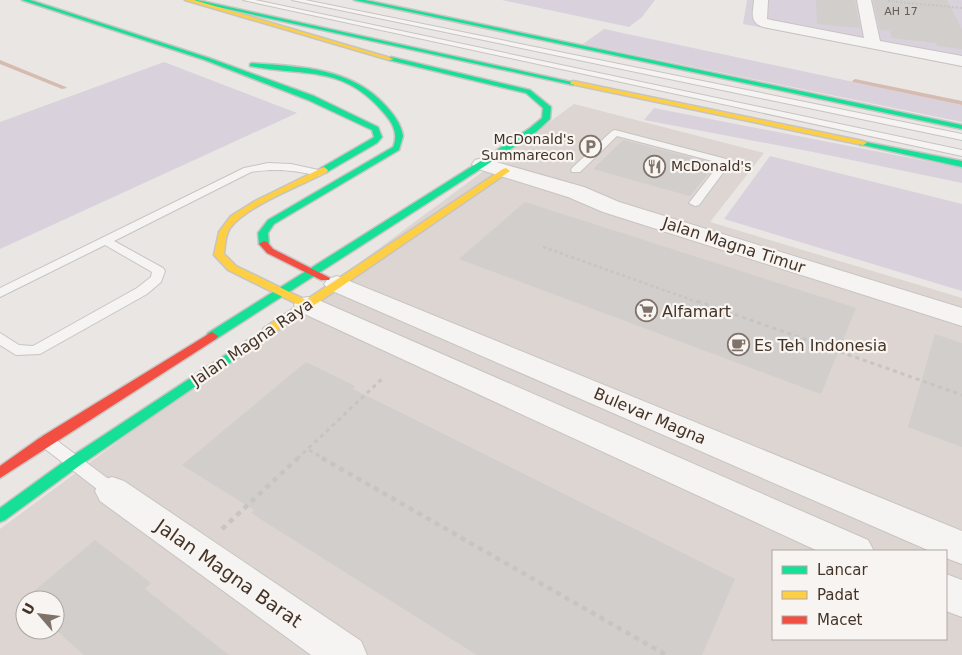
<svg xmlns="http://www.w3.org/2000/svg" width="962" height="655" font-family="'DejaVu Sans',sans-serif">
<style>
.built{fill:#dcd5d1;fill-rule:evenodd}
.green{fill:#d9d2dc}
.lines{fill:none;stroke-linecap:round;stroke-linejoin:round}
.stream{fill:#d6bbb0;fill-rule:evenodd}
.building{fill:#d1cecc}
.lane-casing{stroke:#c7c4c1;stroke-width:2}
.street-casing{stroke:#c7c4c1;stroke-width:2}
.fast-casing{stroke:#c7c4c1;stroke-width:3}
.slow-casing{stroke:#c7c4c1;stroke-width:3}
.jam-casing{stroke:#c7c4c1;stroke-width:3}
.path-far3{stroke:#c8c4c1;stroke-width:2;stroke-dasharray:2 2;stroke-linecap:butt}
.path-far2{stroke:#c8c4c1;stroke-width:2.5;stroke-dasharray:3 3;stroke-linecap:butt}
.path-far1{stroke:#c8c4c1;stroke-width:3;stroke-dasharray:4 4;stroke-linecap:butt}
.path{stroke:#c8c4c1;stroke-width:4.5;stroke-dasharray:5 5;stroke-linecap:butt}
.lane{fill:#f6f4f3;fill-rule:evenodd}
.street{fill:#f6f4f3;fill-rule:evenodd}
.fast{fill:#16e098;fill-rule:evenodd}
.slow{fill:#ffcf43;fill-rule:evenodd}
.jam{fill:#f24e42;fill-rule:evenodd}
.labels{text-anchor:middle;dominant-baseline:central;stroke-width:4.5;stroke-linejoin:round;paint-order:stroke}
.far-number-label{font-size:11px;fill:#685b52}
.far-poi-label{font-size:14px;fill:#443428;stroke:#f8f4f1;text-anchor:end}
.street-label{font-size:16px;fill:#443428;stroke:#f8f4f1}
.poi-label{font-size:16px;fill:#443428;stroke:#f8f4f1;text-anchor:start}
.near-street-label{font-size:19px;fill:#443428;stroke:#f8f4f1}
</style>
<rect width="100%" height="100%" fill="#e9e6e3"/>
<path class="built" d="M574,104L764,153L710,222L962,298V655H0V529ZM773,551H946V639H773ZM25,600H55V630H25Z"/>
<path class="green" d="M502,0H655L642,17L629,27Z
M747,0H962V67L743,24Z
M604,29L962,105V122L583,44Z
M164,62L297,113L0,249V122Z
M654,108L962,168V183L813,152L644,120Z
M770,156L962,204V291L724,219Z"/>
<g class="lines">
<path class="stream" d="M0,60L66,87L67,88L62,89L0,64Z
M855,79L962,101V105L853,82L852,81Z"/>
</g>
<path class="building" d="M816,0H855L860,28L817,24Z
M873,0H947L962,29V49L937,46L936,43L891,38L890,31L880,30Z
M623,140L716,164L690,196L593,169Z
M525,202L856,308L821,394L459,259Z
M935,334L962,343V447L908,427Z
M306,362L355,386L353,389L735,579L702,655H477L251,513L254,510L182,465Z
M95,540L151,583L145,589L229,655H84L55,629V600H25V603L22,601Z"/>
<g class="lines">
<defs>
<path id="lane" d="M243,0H255L962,150V156Z
M292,0H305L962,134V140Z
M615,130L730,160L731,162L699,205L695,206L689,203L720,163L617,136L580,172H572L571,170L572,168L612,131Z
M268,163L291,164L323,171L324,173L319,176C295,170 275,168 251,172L114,241L163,268L165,271L161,282L147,294L40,354L16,355L0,345V333L19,345L33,346L137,288L151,277L152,272L105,245L0,297V288L244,168Z
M46,435L52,437L118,486L121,491L118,496L112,498L106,496L40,445L38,441L40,437Z"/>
<path id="street" d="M754,0H768L767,19L771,20L864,38L857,0H871L880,41L962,56V66L763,27C749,22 753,13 754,0Z
M482,158L584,187L619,202L962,308V326L603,212L568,197L475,168L472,164L475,160Z
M337,276L962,531V564L946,558V551H930L328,289L324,284L328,279Z
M307,297L316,299L868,540L874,551H818L298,311L294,305L298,299Z
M112,477L124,481L361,641L367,655H311L100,501L95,491L100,481Z
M946,574L962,580V617L946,611Z"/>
<path id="fast" d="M22,0H30L209,58L314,96L378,127L382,137L377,143L327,172H321V168L371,139L374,137L372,130L308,100L205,60Z
M186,0H197L576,83L573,85Z
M354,0H365L962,125V129Z
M391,57L530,90L551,107L550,119L536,132L485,166L216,339H208L206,336L208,333L479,162L530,128L542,118L543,108L526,93L389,60L388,59Z
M252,63C301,67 351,67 386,106C394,115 401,124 403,136L399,150L274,224L268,233L269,244L264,247L259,244L258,233L268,220L393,147C399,133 392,122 383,112C342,64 304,77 250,66V64Z
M860,141L962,161V167L863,145H860Z
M268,327L272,328L274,331L272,334L79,466L5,520L0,522V508L69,458Z"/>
<path id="slow" d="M185,0H194L394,59L389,60Z
M573,81L863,141L867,143L863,145L571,84L570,83Z
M324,167L328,170L327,172C302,185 246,206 230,228C225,235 225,246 224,254L236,266L306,300L503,169L506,168L510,171L272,334H264L262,331L264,328L299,305L228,270L214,255L219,232L231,216L255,201Z"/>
<path id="jam" d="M264,241L267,242L273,249L330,278L329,280H321L267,253L259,244Z
M212,332L218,336L216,339L0,478V466L41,437Z"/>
</defs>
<use href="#lane" class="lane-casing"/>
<use href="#street" class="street-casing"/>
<use href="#fast" class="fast-casing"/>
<use href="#slow" class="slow-casing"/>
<use href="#jam" class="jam-casing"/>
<path class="path-far3" d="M888,1L962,8"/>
<path class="path-far2" d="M543,247L700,303"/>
<path class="path-far1" d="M697,301L962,395
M309,450L325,459
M297,459L384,377"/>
<path class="path" d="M322,458L666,655
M222,529L298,458"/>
<use href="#lane" class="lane"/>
<use href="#street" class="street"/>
<use href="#fast" class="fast"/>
<use href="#slow" class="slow"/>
<use href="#jam" class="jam"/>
</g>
<defs>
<symbol id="parking-ring" viewBox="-11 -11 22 22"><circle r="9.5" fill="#f8f4f1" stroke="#7e7269" stroke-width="1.5"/><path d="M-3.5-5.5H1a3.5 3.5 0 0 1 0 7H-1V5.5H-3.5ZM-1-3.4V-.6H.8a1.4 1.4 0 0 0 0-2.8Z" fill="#7e7269"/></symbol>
<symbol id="restaurant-ring" viewBox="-11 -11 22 22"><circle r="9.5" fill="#f8f4f1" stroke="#7e7269" stroke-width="1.5"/><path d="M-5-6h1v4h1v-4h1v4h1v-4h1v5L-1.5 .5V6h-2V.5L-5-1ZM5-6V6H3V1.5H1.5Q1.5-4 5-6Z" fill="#7e7269"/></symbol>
<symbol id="supermarket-ring" viewBox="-11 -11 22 22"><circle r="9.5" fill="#f8f4f1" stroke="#7e7269" stroke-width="1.5"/><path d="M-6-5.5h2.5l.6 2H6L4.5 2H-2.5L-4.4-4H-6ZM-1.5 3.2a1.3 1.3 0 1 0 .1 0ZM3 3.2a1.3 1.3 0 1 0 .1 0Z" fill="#7e7269"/></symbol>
<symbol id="cafe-ring" viewBox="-11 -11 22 22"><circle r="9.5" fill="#f8f4f1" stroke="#7e7269" stroke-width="1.5"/><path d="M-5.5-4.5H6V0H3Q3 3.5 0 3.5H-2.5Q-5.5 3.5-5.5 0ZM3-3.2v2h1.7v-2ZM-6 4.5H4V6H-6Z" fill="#7e7269"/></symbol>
</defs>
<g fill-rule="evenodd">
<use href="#parking-ring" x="578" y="134" width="25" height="25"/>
<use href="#restaurant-ring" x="642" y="154" width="25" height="25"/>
<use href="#supermarket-ring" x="634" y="298" width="25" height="25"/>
<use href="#cafe-ring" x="726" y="332" width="25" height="25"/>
</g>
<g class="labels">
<g class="far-number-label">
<text x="901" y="11">AH 17</text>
</g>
<g class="far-poi-label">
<text x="574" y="139">McDonald's<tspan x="574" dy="16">Summarecon</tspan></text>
<text x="671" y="166" text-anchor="start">McDonald's</text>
</g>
<g class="street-label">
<text transform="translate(734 245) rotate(18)">Jalan Magna Timur</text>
<text transform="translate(252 342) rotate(-34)">Jalan Magna Raya</text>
<text transform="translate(650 416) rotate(23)">Bulevar Magna</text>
</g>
<g class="poi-label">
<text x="662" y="311">Alfamart</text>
<text x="754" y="345">Es Teh Indonesia</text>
</g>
<g class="near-street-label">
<text transform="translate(229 573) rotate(35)">Jalan Magna Barat</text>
</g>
</g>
<rect x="772" y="550" width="175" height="90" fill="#f8f4f1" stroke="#b0a7a1"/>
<rect x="782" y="566" width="25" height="8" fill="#16e098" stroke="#b0a7a1"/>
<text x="817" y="575" font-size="15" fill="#443428">Lancar</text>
<rect x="782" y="591" width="25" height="8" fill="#ffcf43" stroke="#b0a7a1"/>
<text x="817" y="600" font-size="15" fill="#443428">Padat</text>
<rect x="782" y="616" width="25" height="8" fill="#f24e42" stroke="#b0a7a1"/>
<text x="817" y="625" font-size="15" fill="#443428">Macet</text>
<g transform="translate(40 615) rotate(298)"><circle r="24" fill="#f8f4f1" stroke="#b0a7a1"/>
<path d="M0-4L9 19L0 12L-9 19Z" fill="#7e7269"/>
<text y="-8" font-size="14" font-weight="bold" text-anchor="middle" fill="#443428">U</text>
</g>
</svg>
